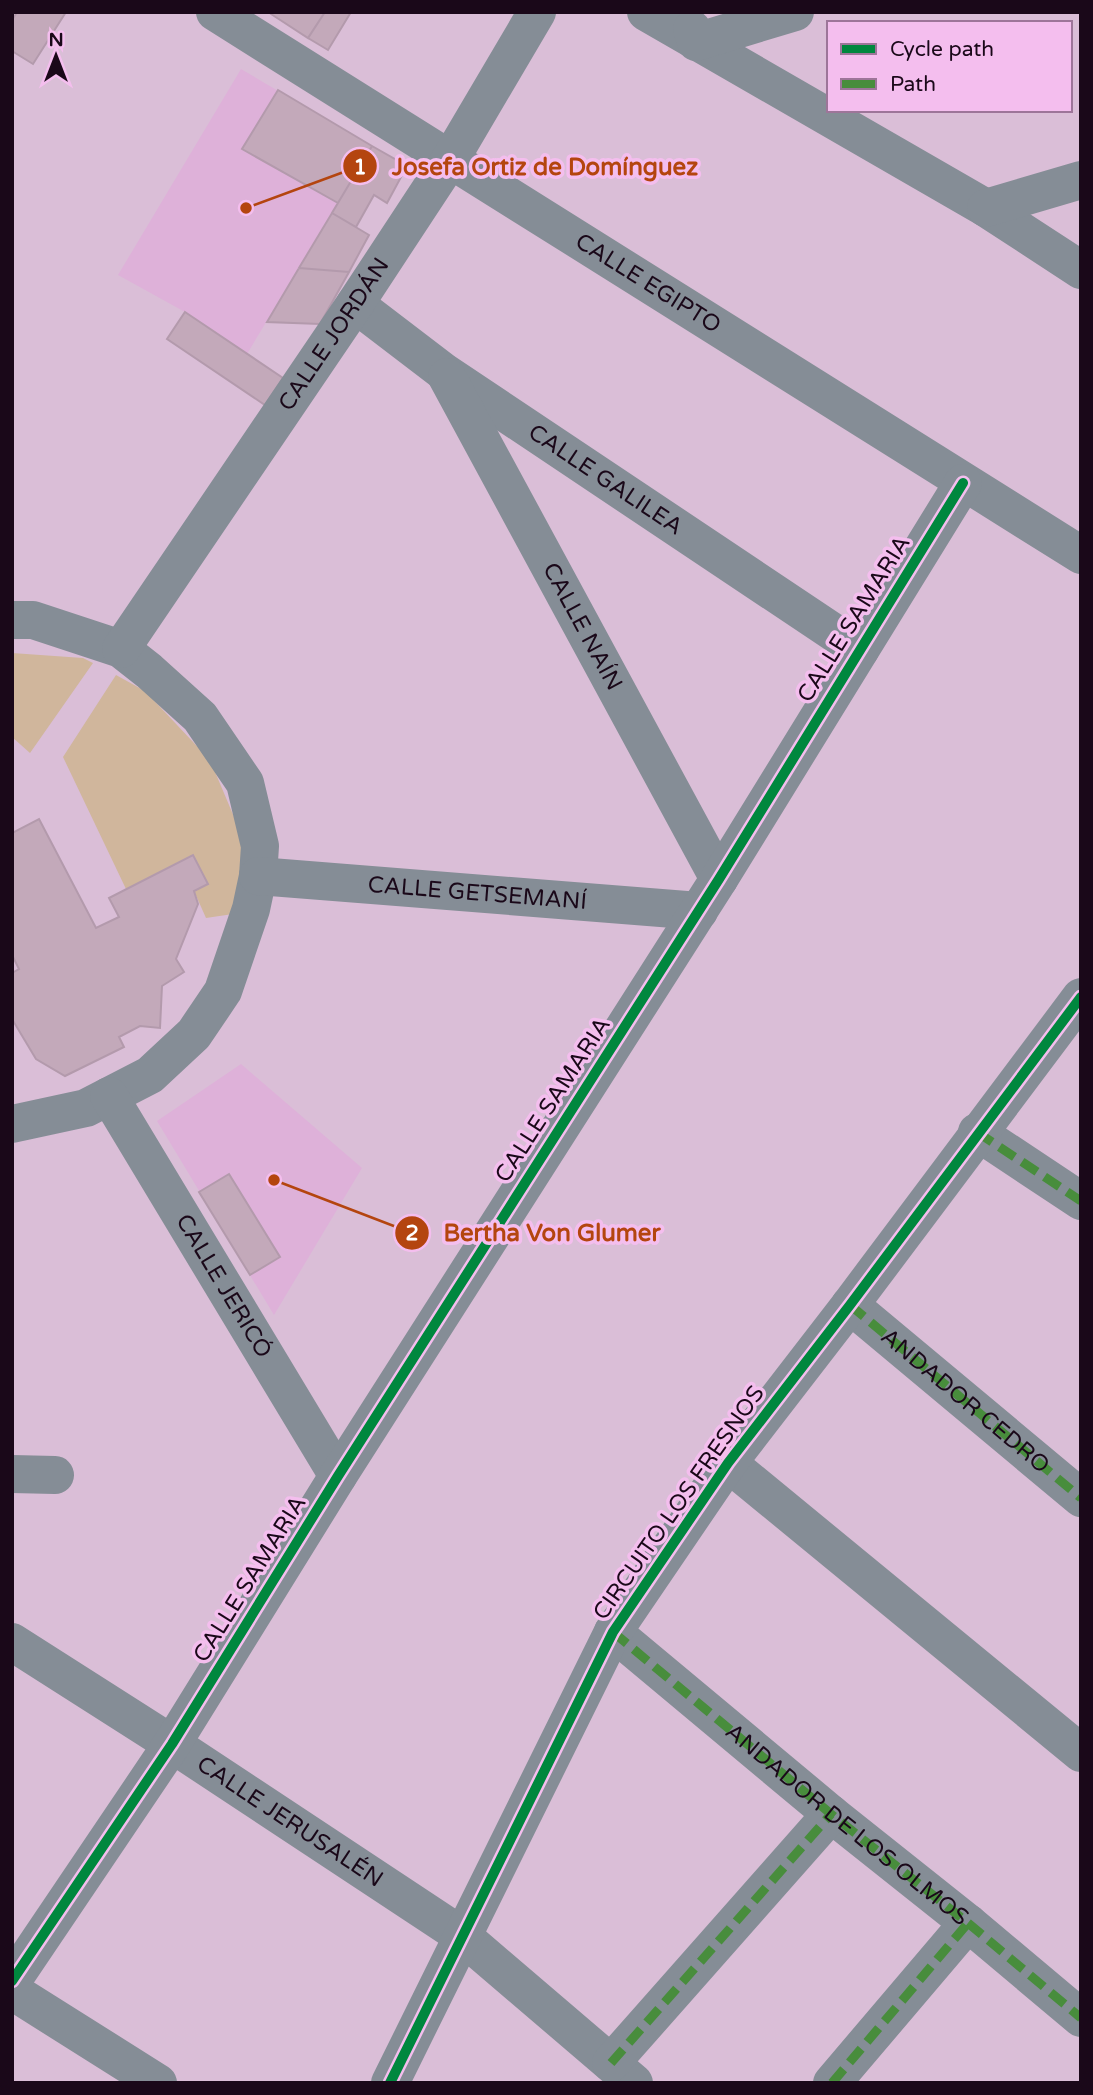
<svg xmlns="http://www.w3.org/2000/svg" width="1093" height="2095" font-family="'Varela Round',sans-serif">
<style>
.built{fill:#deb1d9}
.green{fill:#d0b69c}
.building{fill:#c3a9ba;stroke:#b39aac;stroke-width:2}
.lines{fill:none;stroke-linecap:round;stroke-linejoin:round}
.minor{stroke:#858d96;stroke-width:38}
.quiet{stroke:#488d3c;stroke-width:9;stroke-dasharray:18 9;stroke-linecap:butt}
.cycleway-casing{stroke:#f4beee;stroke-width:15}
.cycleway{stroke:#00873e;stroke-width:10}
.labels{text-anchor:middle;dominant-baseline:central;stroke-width:7;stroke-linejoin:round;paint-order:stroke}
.street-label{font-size:23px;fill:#1a0819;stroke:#f4beee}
.leader{fill:none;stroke:#b4450f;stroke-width:2.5}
.callout-dot{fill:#b4450f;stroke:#f4beee;stroke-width:2.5}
.mark-label{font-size:21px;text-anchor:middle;font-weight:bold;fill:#fff}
.callout-label{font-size:24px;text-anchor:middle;font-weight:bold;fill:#b4450f;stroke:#f4beee;stroke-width:7;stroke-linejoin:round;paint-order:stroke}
</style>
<rect width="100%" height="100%" fill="#dabed7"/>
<path class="built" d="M241,69L372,146L247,354L185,312L118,275Z
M241,1064L362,1168L274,1315L157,1121Z"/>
<path class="green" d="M12,653L83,658L93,663L30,753L12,737Z
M116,675L145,691L210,760L240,831L243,868L233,914L206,918L194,891L207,884L193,855L126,889L63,757Z"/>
<path class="building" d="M17,12H66L33,64L12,51V20Z
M272,12H325L308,38L271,14Z
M325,12H351L328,50L308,38Z
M278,90L372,146L338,203L242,149Z
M372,146L407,166L387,203L374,195L356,227L332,213Z
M332,213L369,235L349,272L299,268Z
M299,268L349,272L320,324L267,322Z
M185,312L283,378L265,405L167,339Z
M39,819L96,928L119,917L109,898L193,855L208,884L194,891L198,904L176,959L184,972L162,986L160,1028L140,1026L119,1037L124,1047L65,1076L36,1059L12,1019V973L19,969L12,955V833Z
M229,1174L280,1257L250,1275L199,1192Z"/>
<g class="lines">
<g class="minor">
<path id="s1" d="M215,12L1081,555"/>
<path d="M646,12L986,208L1081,270"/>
<path d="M692,29L696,42L795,12"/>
<path d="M986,208L1081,180"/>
<path id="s2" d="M355,304L444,372L860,650"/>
<path id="s3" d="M447,377L719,879"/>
<path d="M12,620H33L121,649L149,671L200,717L245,783L260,846L258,876L251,909L223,991L194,1034L150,1075L86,1108L12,1124"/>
<path id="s4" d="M121,649L355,304L451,158L537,12"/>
<path id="s5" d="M258,876L699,911"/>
<path id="s6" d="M109,1096L338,1476"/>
<path d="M977,1132L1081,1201"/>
<path d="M850,1305L1081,1498"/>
<path d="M728,1463L1081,1753"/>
<path d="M12,1474L55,1475"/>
<path d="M613,1632L831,1814L968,1923L1081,2018"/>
<path id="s7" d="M12,1642L172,1744L461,1935L634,2083"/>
<path d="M12,1981L172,1744L338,1476L719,879L963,483"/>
<path d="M12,1991L158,2083"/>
<path d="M611,2063L831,1814"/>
<path d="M390,2083L613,1632L728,1463L850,1305L1081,997"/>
<path d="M832,2083L968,1923"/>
</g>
<g class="quiet">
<path d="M977,1132L1081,1201"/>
<path id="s8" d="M850,1305L1081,1498"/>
<path id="s9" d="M613,1632L831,1814L968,1923L1081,2018"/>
<path d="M611,2063L831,1814"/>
<path d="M832,2083L968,1923"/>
</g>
<defs>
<path id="cycleway" d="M12,1981L172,1744L338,1476L719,879L963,483
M390,2083L613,1632L728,1463L850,1305L1081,997"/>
</defs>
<use href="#cycleway" class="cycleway-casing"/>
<use href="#cycleway" class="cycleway"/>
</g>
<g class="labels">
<g class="street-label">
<text stroke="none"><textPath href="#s1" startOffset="511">CALLE EGIPTO</textPath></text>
<text stroke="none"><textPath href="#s4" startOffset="380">CALLE JORDÁN</textPath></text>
<text stroke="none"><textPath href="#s2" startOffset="306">CALLE GALILEA</textPath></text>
<text transform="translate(854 619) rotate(-58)">CALLE SAMARIA</text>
<text stroke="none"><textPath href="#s3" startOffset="284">CALLE NAÍN</textPath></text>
<text stroke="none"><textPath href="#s5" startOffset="220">CALLE GETSEMANÍ</textPath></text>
<text transform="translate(553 1100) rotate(-57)">CALLE SAMARIA</text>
<text stroke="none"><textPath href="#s6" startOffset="222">CALLE JERICÓ</textPath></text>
<text stroke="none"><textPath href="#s8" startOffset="150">ANDADOR CEDRO</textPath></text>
<text transform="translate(679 1503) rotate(-55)">CIRCUITO LOS FRESNOS</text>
<text transform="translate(250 1579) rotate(-58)">CALLE SAMARIA</text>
<text stroke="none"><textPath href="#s7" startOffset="331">CALLE JERUSALÉN</textPath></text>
<text stroke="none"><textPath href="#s9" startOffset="303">ANDADOR DE LOS OLMOS</textPath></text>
</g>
</g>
<path class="leader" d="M246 208L360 166M274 1180L412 1233"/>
<g class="callout-dot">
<circle cx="246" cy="208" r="7"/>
<circle cx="274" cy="1180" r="7"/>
<circle cx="360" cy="166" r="18"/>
<circle cx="412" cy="1233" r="18"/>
</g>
<g class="mark-label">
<text x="360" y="174">1</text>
<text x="412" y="1240">2</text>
</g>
<g class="callout-label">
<text x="545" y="175">Josefa Ortiz de Domínguez</text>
<text x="552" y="1241">Bertha Von Glumer</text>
</g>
<rect width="1093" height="2095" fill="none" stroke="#1a0819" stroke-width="28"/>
<rect x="827" y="21" width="245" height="91" fill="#f4beee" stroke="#9d7599" stroke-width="2"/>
<rect x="841" y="44" width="35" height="10" fill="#00873e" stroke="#9d7599" stroke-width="2"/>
<text x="890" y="56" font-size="21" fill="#1a0819">Cycle path</text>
<rect x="841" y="79" width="35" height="10" fill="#488d3c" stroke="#9d7599" stroke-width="2"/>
<text x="890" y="91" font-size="21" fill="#1a0819">Path</text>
<g transform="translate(56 56)" stroke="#f4beee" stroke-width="5" paint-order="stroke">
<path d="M0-5L12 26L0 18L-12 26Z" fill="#1a0819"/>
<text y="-10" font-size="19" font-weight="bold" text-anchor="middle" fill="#1a0819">N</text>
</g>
</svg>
